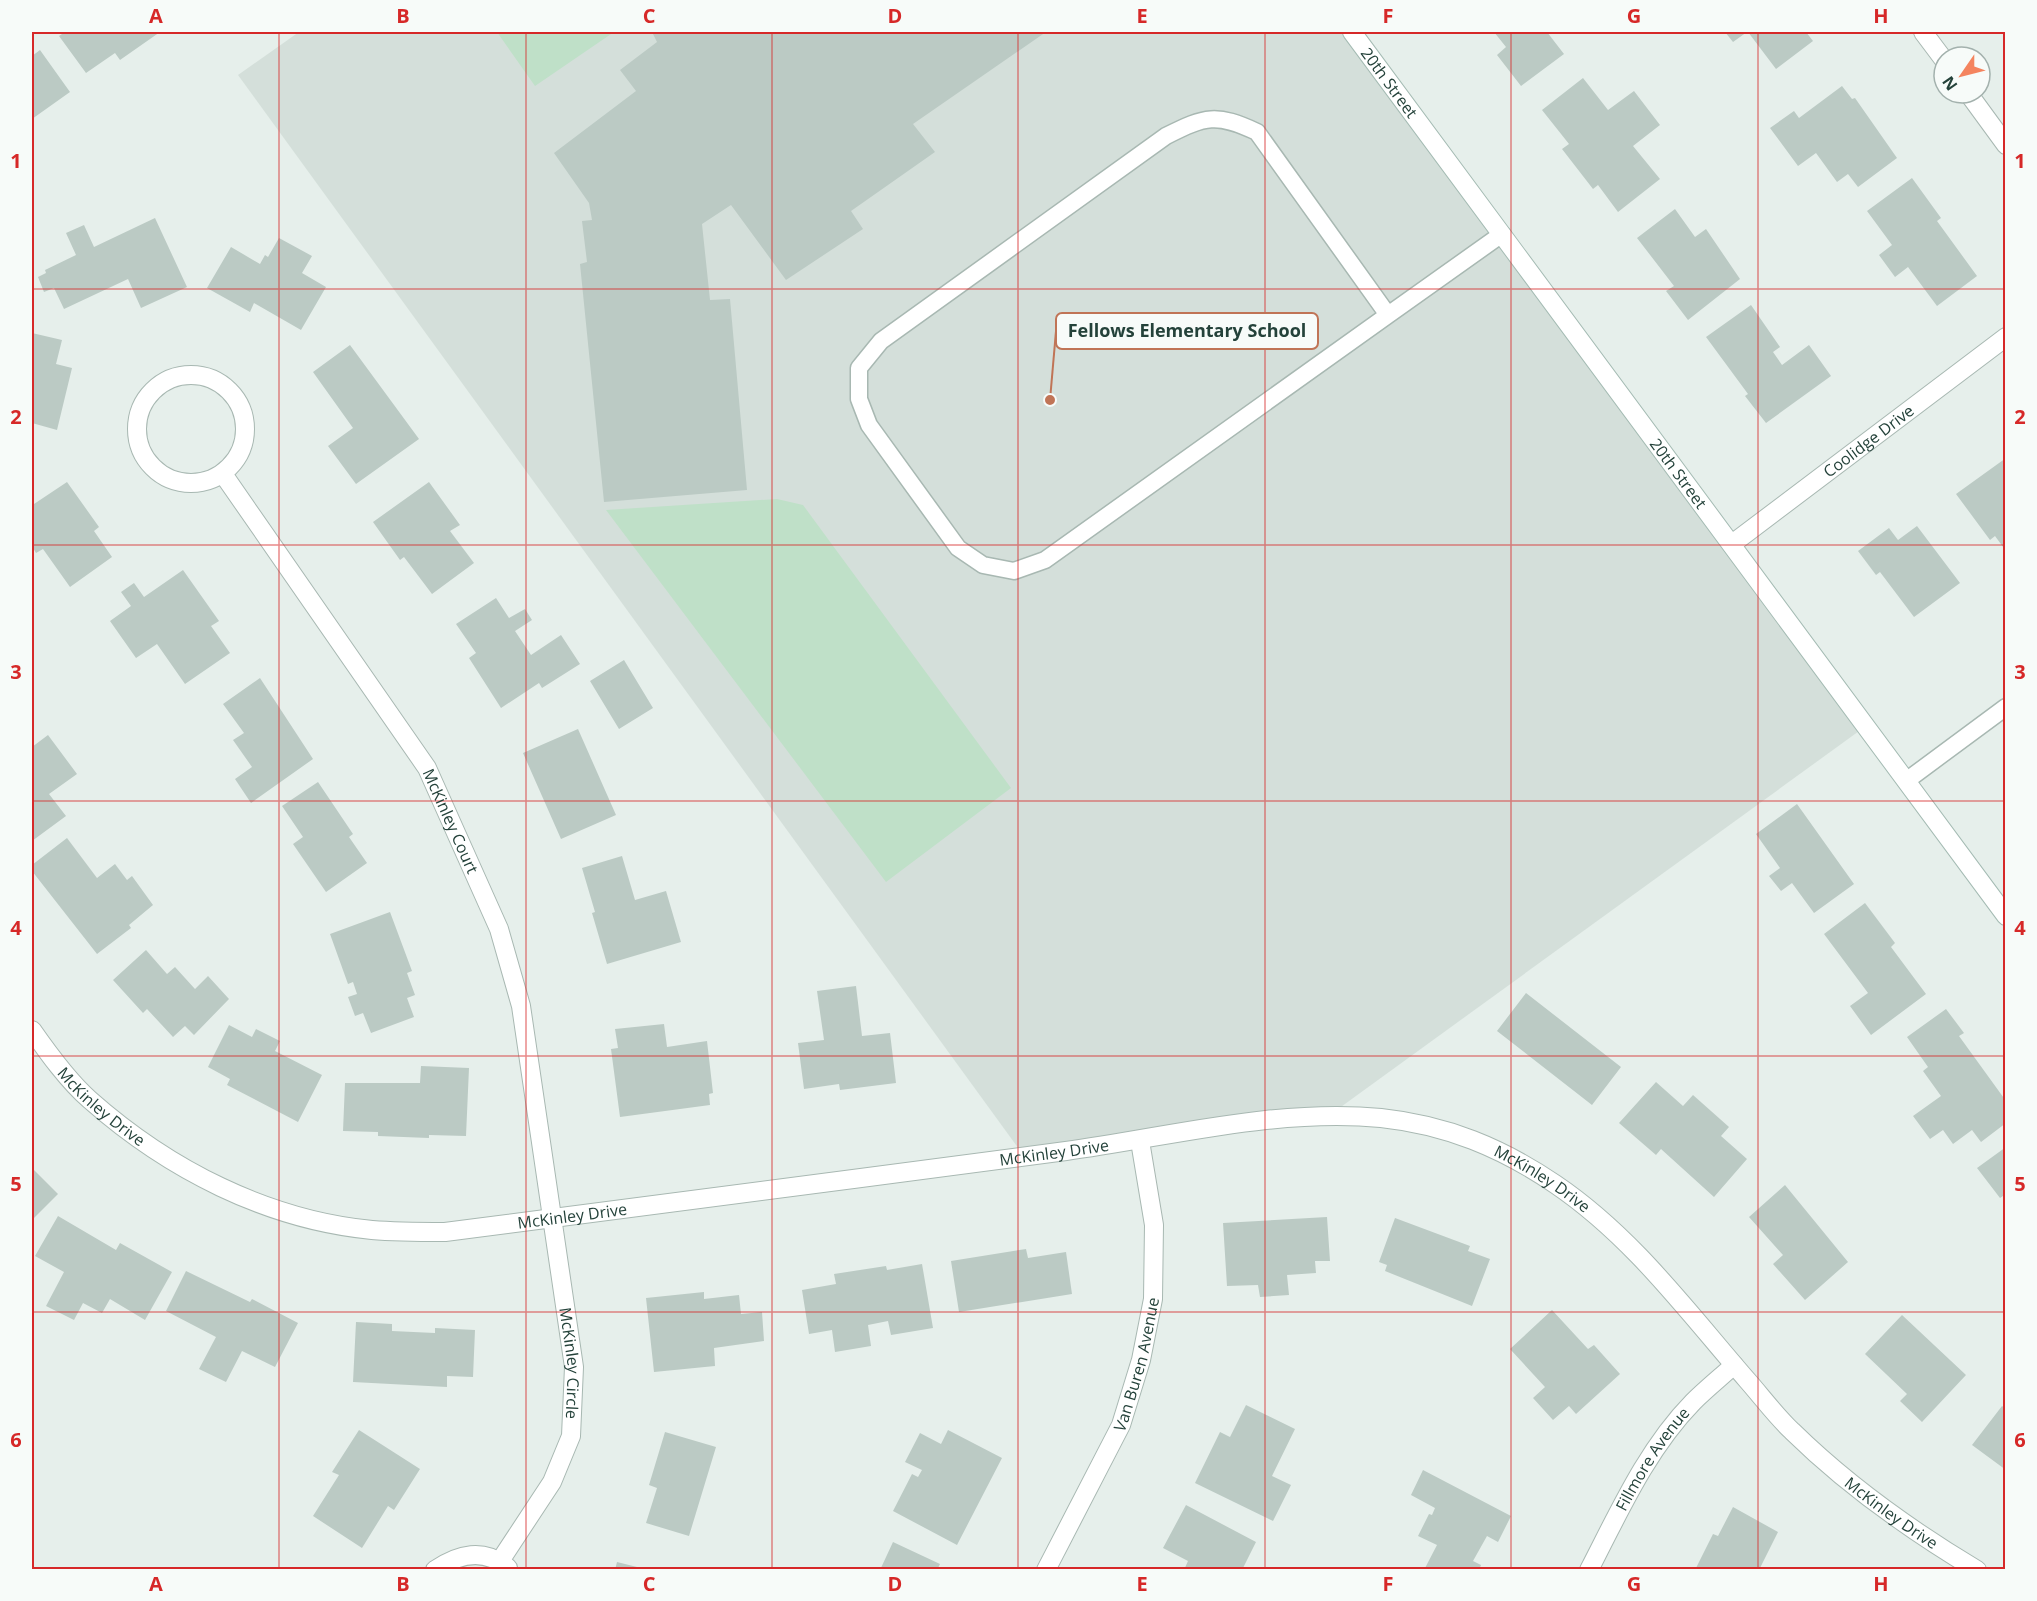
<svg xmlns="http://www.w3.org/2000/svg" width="2037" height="1601" font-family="'Open Sans',sans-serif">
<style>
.built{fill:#d4dfda}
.green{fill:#bfe0c8}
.building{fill:#bbcac4}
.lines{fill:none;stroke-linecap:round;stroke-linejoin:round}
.lane-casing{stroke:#a8b8b2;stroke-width:19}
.street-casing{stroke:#a8b8b2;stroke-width:20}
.secondary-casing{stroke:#a4bbb3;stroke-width:20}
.lane{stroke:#fff;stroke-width:16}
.street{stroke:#fff;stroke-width:18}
.secondary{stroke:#fff;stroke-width:18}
.grid{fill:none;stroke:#d62828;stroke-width:1.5;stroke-opacity:0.55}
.labels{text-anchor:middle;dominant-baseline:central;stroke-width:4.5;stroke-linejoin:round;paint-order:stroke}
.street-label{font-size:16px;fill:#24423a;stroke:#f7fbf9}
.leader{fill:none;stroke:#c07456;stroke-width:2}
.callout-dot{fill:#c07456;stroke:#f7fbf9;stroke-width:2}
.callout{fill:#f7fbf9;stroke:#c07456;stroke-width:2}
.callout-label{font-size:18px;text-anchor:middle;font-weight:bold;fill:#24423a}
.neatline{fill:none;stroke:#d62828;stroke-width:2}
.grid-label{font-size:20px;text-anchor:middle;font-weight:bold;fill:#d62828}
</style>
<rect width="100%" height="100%" fill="#e6efeb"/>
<path class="built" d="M299,32H1352L1866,726L1327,1117L1024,1156L238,75Z"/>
<path class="green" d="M497,32H614L535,86Z
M777,499L803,505L1011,788L886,882L606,510Z"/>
<path class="building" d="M65,32H160L120,60L115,53L86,73L59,36Z
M657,32H1046L913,124L935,152L851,211L863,229L786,280L731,205L702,224L710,300L730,299L747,490L604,502L580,264L587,262L582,221L592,220L589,203L554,153L636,91L620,70L657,42L653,34Z
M1494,32H1547L1564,54L1521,86L1497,55L1506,47Z
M1725,32H1747L1733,42Z
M1748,32H1806L1813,41L1776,69Z
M40,50L70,92L32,119V56Z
M1583,78L1608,110L1634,91L1660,125L1633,146L1660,179L1618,212L1598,185L1593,189L1562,149L1569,144L1542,110Z
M1842,86L1852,99L1855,98L1897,158L1858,187L1848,174L1837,182L1816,153L1798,166L1770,128L1794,111L1799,118Z
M1912,178L1941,218L1937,221L1977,276L1937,306L1908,267L1895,277L1879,255L1892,245L1867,211Z
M1675,209L1695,237L1706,229L1740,279L1688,320L1666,291L1674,286L1637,238Z
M155,218L187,287L141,308L128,279L64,309L54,288L44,292L38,277L46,273L45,270L76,255L66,233L84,225L94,247Z
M279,238L312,256L302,273L326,287L301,330L254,303L250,312L207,288L231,247L260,264L265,255L268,257Z
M1751,305L1780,347L1773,352L1782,365L1809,345L1831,376L1766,423L1745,396L1748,394L1706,337Z
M32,333L62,340L56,364L72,368L57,430L32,423Z
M350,345L419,439L356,484L328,446L353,428L313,372Z
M2006,458V551L1995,536L1990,540L1956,494Z
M67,482L99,527L94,531L112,557L70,587L43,549L36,553L32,546V500L34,504Z
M429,482L460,525L450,531L474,563L432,594L404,557L400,560L373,522Z
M1917,526L1960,583L1914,617L1880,572L1876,575L1858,551L1889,528L1898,540Z
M183,570L219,621L211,626L230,653L185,684L157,644L136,658L110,621L131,606L121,592L134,583L144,597Z
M496,598L509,618L525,609L532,620L515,631L531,655L561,635L580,664L542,688L539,683L501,708L469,658L476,653L456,624Z
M624,660L653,708L619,729L590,681Z
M260,678L313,759L251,803L235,779L252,767L233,740L244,733L223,704Z
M578,729L616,815L561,839L523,753Z
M48,735L77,774L49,794L66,816L32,841V747Z
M318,782L353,834L349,837L367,863L326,892L293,844L303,837L282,806Z
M1797,804L1854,884L1814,913L1792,883L1781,891L1769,876L1780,868L1756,834Z
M67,838L97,878L115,864L127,880L132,876L153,905L129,925L131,928L97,954L32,871V865Z
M622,856L635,900L666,891L681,942L607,964L592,913L595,912L582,868Z
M1865,903L1895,943L1891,947L1926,994L1871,1035L1850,1006L1868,993L1824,934Z
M390,912L412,971L407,973L415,995L407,998L414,1017L371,1033L363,1013L355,1016L348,997L357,994L353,982L348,984L330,934Z
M146,950L167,974L175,967L195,989L208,976L229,999L194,1035L185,1026L173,1037L147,1009L143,1013L113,980Z
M856,986L862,1036L890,1033L896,1083L840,1090L839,1084L804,1089L798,1043L824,1040L817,991Z
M1526,993L1621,1067L1592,1105L1497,1031Z
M1946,1009L1964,1033L1959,1036L2006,1101V1123L1981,1142L1972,1130L1953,1144L1943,1130L1930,1139L1913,1116L1941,1096L1923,1071L1928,1067L1907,1037Z
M664,1024L667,1047L707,1041L713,1093L709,1094L710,1105L620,1117L611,1049L618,1048L615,1029Z
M229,1025L252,1037L256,1029L280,1041L275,1051L322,1075L298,1122L227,1085L230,1079L208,1067Z
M421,1066L469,1068L466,1136L429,1135V1138L378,1136V1132L343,1131L345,1083H420Z
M1656,1082L1683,1106L1693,1095L1729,1127L1721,1136L1747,1159L1714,1197L1661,1149L1656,1155L1619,1123Z
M2006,1147V1194L2000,1198L1977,1168Z
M32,1168L58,1194L32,1220Z
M1785,1185L1848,1262L1805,1300L1773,1264L1783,1255L1749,1217Z
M58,1216L116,1250L120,1243L172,1272L145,1320L110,1299L102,1313L83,1303L74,1320L46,1306L64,1272L35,1256Z
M1327,1217L1330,1261H1315L1316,1273L1287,1275L1289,1295L1260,1297L1258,1285L1227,1286L1223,1223Z
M1395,1218L1470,1246L1468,1251L1490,1259L1472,1306L1385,1271L1387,1265L1379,1262Z
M1026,1249L1028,1258L1066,1252L1072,1294L959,1312L951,1261Z
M922,1264L933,1328L891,1335L888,1321L868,1325L871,1346L835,1352L832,1330L809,1334L802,1290L836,1284L834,1274L886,1266L887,1270Z
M186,1271L250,1302L252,1299L298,1323L275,1367L242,1351L226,1382L199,1369L216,1337L166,1311Z
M704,1292V1299L739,1295L741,1314L762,1312L764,1341L714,1348L715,1366L654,1372L646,1298Z
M1552,1310L1588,1349L1594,1345L1620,1374L1576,1414L1569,1406L1553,1420L1533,1398L1545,1387L1510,1349Z
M1902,1315L1966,1375L1922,1422L1900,1401L1907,1394L1865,1354Z
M356,1322L392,1324V1331L435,1333V1328L475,1330L473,1377L447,1376V1387L353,1382Z
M1246,1405L1295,1429L1272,1476L1291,1485L1273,1521L1195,1483L1220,1432L1230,1437Z
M2002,1406L2006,1409V1470L1972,1445Z
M359,1430L420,1469L394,1510L388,1506L362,1548L313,1516L339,1475L332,1472Z
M948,1430L1002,1458L957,1545L893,1511L912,1474L918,1477L922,1470L905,1462L920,1433L941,1444Z
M665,1432L716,1447L689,1536L646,1523L657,1488L649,1485Z
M1423,1470L1511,1516L1498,1542L1487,1536L1473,1561L1481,1565L1479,1570H1424L1437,1545L1418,1536L1429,1514L1432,1515L1435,1508L1411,1495Z
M1186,1505L1256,1542L1242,1570H1184L1188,1561L1163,1548Z
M1733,1507L1778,1532L1759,1570H1695L1713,1534L1718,1536Z
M893,1542L940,1564L937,1570H880Z
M617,1562L645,1569L644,1570H615Z"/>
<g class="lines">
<defs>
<path id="lane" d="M1388,315L1045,560L1014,571L983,565L958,548L869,425L859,399V368L881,341L1166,136C1206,116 1216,113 1257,132L1388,315L1502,234
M1906,781L2006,707"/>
<g id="street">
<path d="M1923,32L1944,60"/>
<path d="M1968,93L2006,145"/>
<circle cx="191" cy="429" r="54"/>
<path id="s1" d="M223,474L427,768L499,929L521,1006L574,1367L571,1436L552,1482L500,1561"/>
<path id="s2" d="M1732,544L2006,337"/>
<path id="s3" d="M32,1030C48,1053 68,1081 90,1100C168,1169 267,1220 372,1230C396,1232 421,1232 445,1232C652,1206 859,1178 1066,1151C1169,1137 1277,1108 1381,1118C1447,1125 1502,1148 1555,1184C1632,1236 1687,1311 1747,1380C1762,1397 1776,1416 1792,1431C1848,1486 1910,1530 1977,1570"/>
<path d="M435,1570C458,1554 484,1547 508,1568"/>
<path id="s4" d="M1046,1570L1121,1425L1141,1360L1153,1299L1154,1225L1140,1141"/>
<path id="s5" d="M1589,1570C1619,1512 1647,1449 1693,1402C1706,1389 1721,1377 1734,1365"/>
</g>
<g id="secondary">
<path id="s6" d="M1352,32L2006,916"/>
</g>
</defs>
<use href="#lane" class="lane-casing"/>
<use href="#street" class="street-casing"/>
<use href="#secondary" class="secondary-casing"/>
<use href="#lane" class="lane"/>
<use href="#street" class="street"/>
<use href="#secondary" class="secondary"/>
</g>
<path class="grid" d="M279,32V1570M526,32V1570M772,32V1570M1018,32V1570M1265,32V1570M1511,32V1570M1758,32V1570M32,289H2006M32,545H2006M32,801H2006M32,1056H2006M32,1312H2006"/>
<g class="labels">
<g class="street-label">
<text stroke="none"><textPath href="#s6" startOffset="63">20th Street</textPath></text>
<text stroke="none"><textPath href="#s2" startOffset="171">Coolidge Drive</textPath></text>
<text stroke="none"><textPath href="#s6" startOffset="549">20th Street</textPath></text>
<text stroke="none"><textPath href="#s1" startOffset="416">McKinley Court</textPath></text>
<text stroke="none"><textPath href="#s3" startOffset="104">McKinley Drive</textPath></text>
<text stroke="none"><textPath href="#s3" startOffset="1094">McKinley Drive</textPath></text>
<text stroke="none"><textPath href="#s3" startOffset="1598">McKinley Drive</textPath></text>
<text stroke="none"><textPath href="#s3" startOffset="608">McKinley Drive</textPath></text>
<text stroke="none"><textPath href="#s1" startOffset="975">McKinley Circle</textPath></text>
<text stroke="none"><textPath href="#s4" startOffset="226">Van Buren Avenue</textPath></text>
<text stroke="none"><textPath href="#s5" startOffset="128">Fillmore Avenue</textPath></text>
<text stroke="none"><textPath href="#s3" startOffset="2084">McKinley Drive</textPath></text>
</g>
</g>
<path class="leader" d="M1050 400L1056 331"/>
<circle class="callout-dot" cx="1050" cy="400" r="6"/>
<rect class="callout" x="1056" y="313" width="262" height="36" rx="6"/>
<g class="callout-label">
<text x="1187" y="337">Fellows Elementary School</text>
</g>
<rect width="2037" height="1601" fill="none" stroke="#f7fbf9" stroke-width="66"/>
<g transform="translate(1962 75) rotate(235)"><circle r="28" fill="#f7fbf9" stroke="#a3b1ad" stroke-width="1.5"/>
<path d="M0-4.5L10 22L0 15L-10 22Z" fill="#f4845f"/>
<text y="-9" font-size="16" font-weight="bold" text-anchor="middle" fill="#24423a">N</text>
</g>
<rect x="33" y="33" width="1971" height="1535" class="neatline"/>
<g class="grid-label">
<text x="156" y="23">A</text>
<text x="403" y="23">B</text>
<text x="649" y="23">C</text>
<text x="895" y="23">D</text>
<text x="1142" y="23">E</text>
<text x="1388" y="23">F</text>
<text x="1634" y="23">G</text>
<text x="1881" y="23">H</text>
<text x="16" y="168">1</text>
<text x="2020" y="168">1</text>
<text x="16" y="424">2</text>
<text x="2020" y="424">2</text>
<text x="16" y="679">3</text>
<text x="2020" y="679">3</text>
<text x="16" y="935">4</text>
<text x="2020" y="935">4</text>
<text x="16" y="1191">5</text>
<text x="2020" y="1191">5</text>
<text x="16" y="1447">6</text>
<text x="2020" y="1447">6</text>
<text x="156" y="1591">A</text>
<text x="403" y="1591">B</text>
<text x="649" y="1591">C</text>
<text x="895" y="1591">D</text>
<text x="1142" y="1591">E</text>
<text x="1388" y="1591">F</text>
<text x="1634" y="1591">G</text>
<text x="1881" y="1591">H</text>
</g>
</svg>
